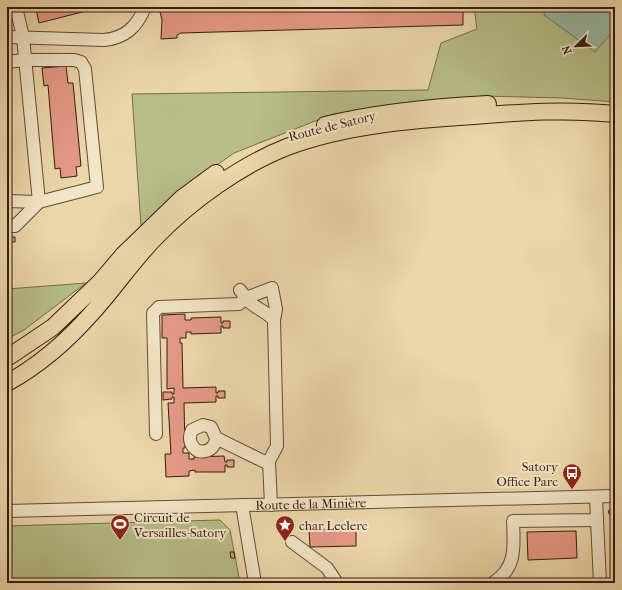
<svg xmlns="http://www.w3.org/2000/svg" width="622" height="590" font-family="'IM FELL French Canon',serif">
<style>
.green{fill:#b7be88;stroke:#746d4e}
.water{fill:#99baa4;stroke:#707b6a}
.building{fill:#e59985;stroke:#321c14}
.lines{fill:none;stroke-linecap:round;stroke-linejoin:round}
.minor-casing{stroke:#604b39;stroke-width:14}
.major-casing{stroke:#321c14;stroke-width:18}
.minor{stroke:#f3e5c7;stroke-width:12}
.major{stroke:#ecd7a9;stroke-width:16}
.labels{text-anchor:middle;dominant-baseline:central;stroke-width:4;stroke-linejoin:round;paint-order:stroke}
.street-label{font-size:13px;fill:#321c14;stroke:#f3e5c7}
.poi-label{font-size:13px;fill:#321c14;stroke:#f3e5c7;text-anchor:start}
</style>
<rect width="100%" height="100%" fill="#ecd7a9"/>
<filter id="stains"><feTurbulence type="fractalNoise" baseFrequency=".005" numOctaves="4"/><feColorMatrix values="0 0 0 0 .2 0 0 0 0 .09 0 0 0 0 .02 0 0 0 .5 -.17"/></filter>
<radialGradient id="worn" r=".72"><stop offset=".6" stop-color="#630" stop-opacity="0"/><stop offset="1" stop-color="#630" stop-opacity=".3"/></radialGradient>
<path class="green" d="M474,7H615V102L562,98L483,96L333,114L234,153L183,189L141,226L132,94L428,90L441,43L477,29Z
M86,283L24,330L7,339V289Z
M220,520L230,530L240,583H7V526Z"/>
<path class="water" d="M545,7H615V29L595,52L544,15Z"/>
<path class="building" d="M44,7H102L39,23L36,9Z
M162,7H463V25L181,33L177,35V38L161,39L162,20L160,12Z
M66,66L68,83H73L81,166L76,167L77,176L61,178L60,168L55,169L48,85L44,86L42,68Z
M9,237H15V242H8Z
M185,314V320H191V318L221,317V323H223V321H230V328H223V326H221V333L191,334V332H186V338H180V343H182L183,388L216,387V393H218V391H225V398H218V396H216V402L184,403L185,448H183V453H189V459H194V457L224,456L225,462H227V460H234V467H227V465H225V472H195V470L189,471V476L166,477L165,454H171L168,403H174V397H172V399L163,400V392H172V394H174V388L167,389V338H162V315Z
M608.5 512a3.5 3.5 0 1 1 7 0a3.5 3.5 0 1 1-7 0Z
M356,528V546L310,547L309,530Z
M576,531L577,558L528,560L527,532Z
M230,552H234L235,558H231Z"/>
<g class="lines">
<defs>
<g id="minor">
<path d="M7,37L104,40C125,38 137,27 145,7"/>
<path d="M7,62L25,60H74L81,62L85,69L97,187L39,202L7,201"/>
<path d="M7,226H15L39,202L23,37L16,7"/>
<path d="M156,434L153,313L159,307L239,304L246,298C253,308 265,310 274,320L276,309L272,288L246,298L240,290"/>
<path d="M216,438L211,427L203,425L192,430C188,438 190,446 198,451C208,453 215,448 216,438L269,464"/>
<path d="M242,505L255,583"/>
<path d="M271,505L269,461L277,446L274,320"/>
<path id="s1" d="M7,511L615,496"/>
<path d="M597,520L600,583"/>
<path d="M292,542L327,568L337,583"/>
<path d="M493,583C517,568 514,546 513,521L597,520L596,497"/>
</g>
<path id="major" d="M325,125C378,112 432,107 488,104
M7,358L53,327L100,282L123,255L182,198L216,173
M7,383C38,366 68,340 91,314C114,289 133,260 157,236C191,201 241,165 287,147C346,125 412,120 474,116C521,112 568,109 615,114"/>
</defs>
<use href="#minor" class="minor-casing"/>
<use href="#major" class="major-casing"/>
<use href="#minor" class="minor"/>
<use href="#major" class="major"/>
</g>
<defs>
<symbol id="bus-pin" viewBox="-11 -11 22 30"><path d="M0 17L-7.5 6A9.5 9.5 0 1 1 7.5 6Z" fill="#8f2418" stroke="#f3e5c7"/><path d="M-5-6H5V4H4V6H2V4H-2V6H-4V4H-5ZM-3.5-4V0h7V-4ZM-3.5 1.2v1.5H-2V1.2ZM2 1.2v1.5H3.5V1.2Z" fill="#fff"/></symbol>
<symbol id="stadium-pin" viewBox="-11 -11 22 30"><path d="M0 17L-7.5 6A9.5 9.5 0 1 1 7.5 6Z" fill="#8f2418" stroke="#f3e5c7"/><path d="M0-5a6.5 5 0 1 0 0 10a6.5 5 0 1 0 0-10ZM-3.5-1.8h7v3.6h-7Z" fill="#fff"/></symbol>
<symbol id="sight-pin" viewBox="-11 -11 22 30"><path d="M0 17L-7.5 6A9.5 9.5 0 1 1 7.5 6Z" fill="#8f2418" stroke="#f3e5c7"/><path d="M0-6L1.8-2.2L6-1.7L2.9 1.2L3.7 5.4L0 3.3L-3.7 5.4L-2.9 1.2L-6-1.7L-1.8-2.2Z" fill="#fff"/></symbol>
</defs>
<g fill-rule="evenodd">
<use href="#bus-pin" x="561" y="462" width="22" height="30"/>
<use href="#stadium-pin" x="109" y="513" width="22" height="30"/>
<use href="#sight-pin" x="274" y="514" width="22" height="30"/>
</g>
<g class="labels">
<g class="street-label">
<text transform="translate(332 126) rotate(-14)">Route de Satory</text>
<text stroke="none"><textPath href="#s1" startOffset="304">Route de la Minière</textPath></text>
</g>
<g class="poi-label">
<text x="558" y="466" text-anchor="end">Satory<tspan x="558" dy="15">Office Parc</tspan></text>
<text x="134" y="517">Circuit de<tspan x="134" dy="15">Versailles-Satory</tspan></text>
<text x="299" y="525">char Leclerc</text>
</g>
</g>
<rect width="622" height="590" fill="none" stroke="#ecd7a9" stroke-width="24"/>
<rect x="8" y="8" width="606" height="574" fill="none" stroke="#321c14" stroke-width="2"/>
<rect x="12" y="12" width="598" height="566" fill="none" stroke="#321c14"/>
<g transform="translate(576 46) rotate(247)" stroke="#f3e5c7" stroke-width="3" paint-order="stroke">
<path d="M0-3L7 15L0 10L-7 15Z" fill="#321c14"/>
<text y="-6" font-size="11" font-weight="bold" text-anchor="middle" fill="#321c14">N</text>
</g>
<rect width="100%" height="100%" filter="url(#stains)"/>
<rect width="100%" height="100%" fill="url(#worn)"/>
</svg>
